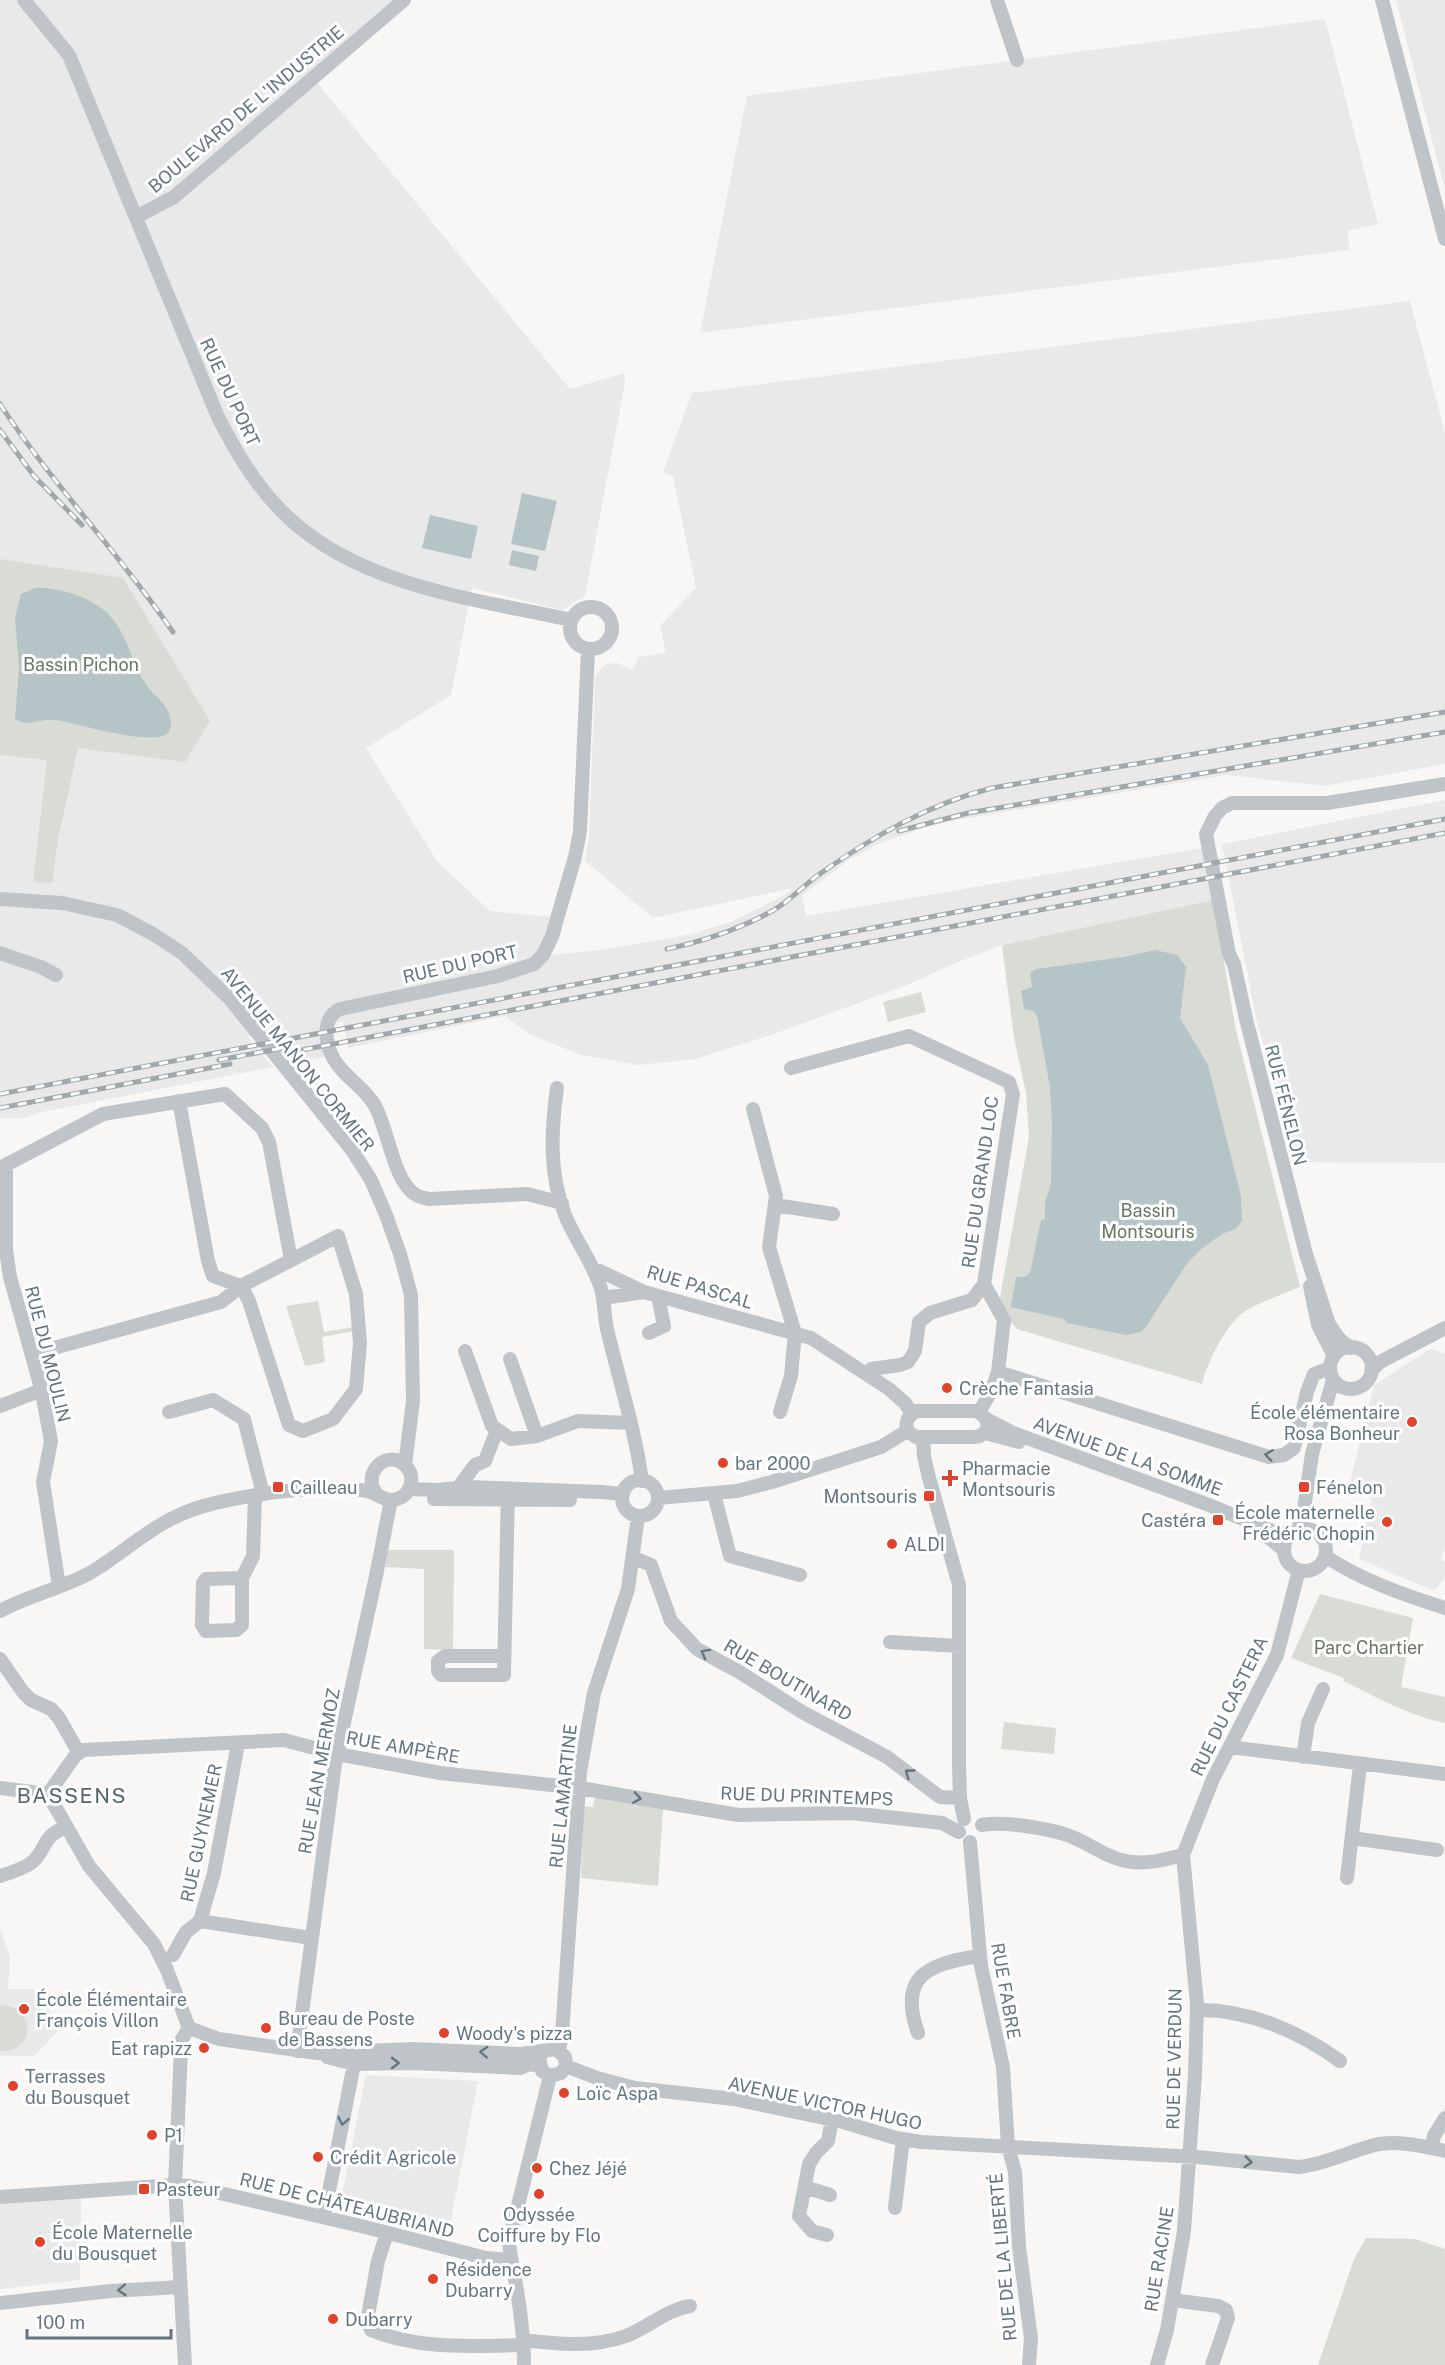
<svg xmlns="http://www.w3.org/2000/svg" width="1445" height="2365" font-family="'Public Sans',sans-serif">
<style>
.built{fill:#e8e9e8}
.green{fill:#d8dcd4}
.water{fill:#b5c4c6}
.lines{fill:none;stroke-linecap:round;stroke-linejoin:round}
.minor{stroke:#bec4c7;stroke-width:14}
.rail-casing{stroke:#a0a8ac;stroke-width:5}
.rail{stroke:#fff;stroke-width:3;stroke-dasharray:9;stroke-linecap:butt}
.oneway{stroke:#63767f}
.poi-dot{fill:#e2422b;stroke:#fff;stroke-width:2}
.labels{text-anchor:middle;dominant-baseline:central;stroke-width:6;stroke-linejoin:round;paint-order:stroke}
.street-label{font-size:18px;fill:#63767f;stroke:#fff}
.park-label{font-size:18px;fill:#687862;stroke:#fff}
.poi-label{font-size:18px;fill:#63767f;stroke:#fff;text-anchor:start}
.quarter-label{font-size:21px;letter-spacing:1.5px;fill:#55636b;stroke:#fff}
</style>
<rect width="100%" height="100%" fill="#f8f7f5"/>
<path class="built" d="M0,0H396L314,79L570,389L624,373L625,383L585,596L562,610L472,588L451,695L366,748L437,861L490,911L564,918L559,941L550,955L607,949L692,934L733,921L781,897L793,888L653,918L585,861L589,838L595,676L606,664L618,663L632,670L639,657L666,653L660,626L696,588L673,476L663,472L692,393L1410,301L1445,433V764L1324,786L1226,775L938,823L876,845L849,860L802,895L806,916L1202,848L1213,900L1002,945L953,964L907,985L774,1034L695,1059L638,1065L581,1055L529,1034L505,1016L348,1048L343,1022L320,1023L326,1057L295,1063L272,1032L247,1036L273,1067L42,1112L25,1118H0Z
M1396,0H1445V190Z
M1325,19L1378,224L1348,231L1349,250L700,333L747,96Z
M1445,800V1163L1294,1162L1256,1017L1222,844Z
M1430,1349L1445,1353V1546L1441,1560L1445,1562V1578L1434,1591L1359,1559L1372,1497L1348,1490L1374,1385Z
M0,1929L10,1957L8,1989H35L61,2028L34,2056H0Z
M366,2075L478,2081L447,2240L361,2213L340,2205Z
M81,2198L80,2280L0,2289V2203Z"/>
<path class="green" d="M0,559L123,578L210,721L185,762L78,748L58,839L52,883L33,882L47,760L0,755Z
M1213,900L1236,1030L1300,1287C1282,1295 1261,1301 1244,1312C1226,1324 1207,1363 1202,1384L1017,1329L998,1308L1029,1137L1026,1093L1014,1038L1002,945Z
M921,992L926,1012L888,1022L883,1002Z
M318,1301L324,1332L354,1327V1331L322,1337L325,1362L305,1366L286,1306Z
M388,1550H454L453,1650L424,1649V1569L385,1567Z
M1320,1594L1413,1618L1401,1687L1445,1697V1723C1409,1716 1377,1697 1343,1681L1344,1678L1291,1658Z
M1004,1722L1056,1728L1054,1754L1001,1749Z
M595,1794L663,1809L658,1886L581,1878L583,1806L593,1807Z
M0,2005C37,2006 36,2053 0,2051Z
M1366,2238L1415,2239L1445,2249V2365H1318L1354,2259Z"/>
<path class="water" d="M522,493L557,501L545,551L511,544Z
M430,515L478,526L471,559L422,548Z
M512,550L539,556L536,571L509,565Z
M35,588C56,587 84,595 101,608C128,627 129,662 148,687C156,698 166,702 170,717C172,723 171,729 167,734C151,745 90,727 70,723C63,721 54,719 46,720C35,721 25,726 15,719L19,668L15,618L21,594Z
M1155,950L1177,955L1186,967L1180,1018L1208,1065L1241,1196L1242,1221L1235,1229L1222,1234L1201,1249L1188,1262L1145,1328L1140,1332L1126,1335L1067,1323L1064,1319L1011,1307L1016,1277H1025L1030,1273L1041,1220L1045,1219V1202L1051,1184L1052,1122L1050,1087L1037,1016L1033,1011L1024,1009L1021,991L1032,987L1030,973L1036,969L1124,957Z"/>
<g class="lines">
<path class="minor" d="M24,0L69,55L218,417C234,448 251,478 275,504C347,585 471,598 571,620
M997,0L1017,60
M1382,0L1445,239
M136,217L174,197L404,0
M570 628a21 21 0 1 1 42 0a21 21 0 1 1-42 0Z
M0,899L62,903L117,915L153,934L182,953L230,999L352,1150L371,1180L386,1215L400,1254L411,1295L413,1401L405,1465
M0,953L41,967L56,975
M791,1068L909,1036L1009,1082L1013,1094L984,1284L972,1300L930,1313L919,1322L915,1351L908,1362L900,1365L871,1369L867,1374
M557,1088C551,1131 549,1174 565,1215C575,1240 593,1262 601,1289C605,1302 604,1316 607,1329C619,1380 635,1429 642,1481
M753,1109L776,1196L769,1247L795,1333L791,1376L780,1412
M6,1165V1250L10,1277L41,1388L51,1441L43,1482L59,1586
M0,1168L103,1114L225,1094L262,1128L269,1142L291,1260
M562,1203L527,1194L429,1199C425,1198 419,1197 416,1195C393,1182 388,1127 374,1104C364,1088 348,1079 337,1064C325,1047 320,1019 340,1009L498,976L534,964L543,955L552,936L575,857L580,831L588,649
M775,1205L833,1214
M595,1272L600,1271L644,1292L811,1338L889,1389L905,1403L912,1414
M1310,1286L1318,1325L1334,1356
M603,1298L644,1292
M649,1333L664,1326L658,1296
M1330 1368a21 21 0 1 1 42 0a21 21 0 1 1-42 0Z
M1351,1348L1340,1340L1329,1324L1306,1254L1246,1019L1234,964L1229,954L1206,834L1215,816L1222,808L1232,803H1327L1445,784
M465,1351L492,1426L511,1439L537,1436L578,1421L631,1423
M32,1354L221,1302L241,1286L338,1236L356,1294L360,1343L356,1389L333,1419L303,1431L289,1425L249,1301L241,1286L213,1276L208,1261L179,1101
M510,1359L537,1436
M1371,1371L1380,1362L1445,1328
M998,1372L1269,1457L1284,1455L1294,1448L1307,1392L1314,1374L1330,1368
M0,1406L34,1393L41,1388
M917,1411H976C985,1416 989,1420 987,1430L980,1436L974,1437H916L907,1431C905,1420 908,1416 917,1411Z
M169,1412L213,1400L244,1419L263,1494
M979,1412L992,1390L998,1372L1004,1320L984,1284
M988,1420L1011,1432L1209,1505L1272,1531L1291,1534
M985,1433L1019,1442
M923,1438L924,1456L928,1474L959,1585V1765L960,1798L964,1819
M622 1498a18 18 0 1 1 36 0a18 18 0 1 1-36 0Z
M461,1484L475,1465L485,1461L497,1430
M409,1489L437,1490L468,1487L601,1492L623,1494
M437,1490L434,1499L570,1500
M714,1494L730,1556L800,1575
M658,1498L737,1491L772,1482L881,1447L907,1431
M1284 1550a21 21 0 1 1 42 0a21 21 0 1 1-42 0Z
M1298,1530L1304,1509L1312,1454L1333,1380
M1256,1531L1269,1538L1284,1550
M1325,1556C1361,1580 1404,1595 1445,1608
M634,1558L651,1565L671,1621L697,1649L741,1673L802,1712L887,1757L940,1797L960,1798
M242,1578V1625L236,1630L206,1631L202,1625L203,1583L206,1579L242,1578L253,1556L255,1496
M0,1611C28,1596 59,1589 88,1574C117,1558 141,1534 171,1519C199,1504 232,1499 263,1494C286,1490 345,1486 367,1491C378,1493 385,1503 397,1499C411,1495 416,1477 406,1466C388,1447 361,1473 376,1493
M890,1642L959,1646
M504,1656H445L438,1661V1671L441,1675H504L508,1489
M0,1659L23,1692L31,1700L51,1709L59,1718L79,1753
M1230,1747L1445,1774
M1303,1757L1308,1723L1323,1689
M0,1788L48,1794L89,1866L154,1944L167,1970L189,2028
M48,1794L75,1756L83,1750L284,1740L337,1754L440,1773L580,1788L738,1815L851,1813L942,1823L959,1832
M982,1825C1003,1821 1044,1828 1064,1834C1088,1841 1107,1860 1133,1862C1149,1864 1167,1859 1183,1855
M1352,1838L1437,1850
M970,1842L981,1966L1003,2067L1008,2146L1015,2172L1019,2247L1031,2338L1029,2365
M0,1876C10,1873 23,1869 31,1863C48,1850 40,1836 67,1827
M1347,1878L1360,1765
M200,1921L311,1938
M173,1955L186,1932L200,1921L214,1873L238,1744
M1197,2010C1248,2009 1300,2032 1340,2061
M189,2028L219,2039L317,2053L413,2049L521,2054L556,2049L565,2057L566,2066L561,2073L550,2076L542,2071L539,2059L542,2052
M918,2033C897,1975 930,1963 980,1956
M559,2050L562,2035L580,1772L594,1693L628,1589L638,1516
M297,2051L335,1764L376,1576L391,1500
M327,2057L354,2064L413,2063L520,2068L529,2064L539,2066
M566,2066L597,2078L635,2088L734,2099L843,2122L896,2138L921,2142L1197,2157L1299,2167C1325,2164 1346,2153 1371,2146C1394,2139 1422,2146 1445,2151
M1432,2147L1434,2136L1445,2118
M805,2187L830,2195
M0,2197L175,2185L190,2186L365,2227L486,2258L510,2260
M895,2208L903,2139
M324,2217L354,2064
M387,2233L378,2261L367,2321L371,2330C419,2350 473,2346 523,2345
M827,2235L812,2231L799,2216L809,2164L816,2153L828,2141L832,2119
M1172,2300L1218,2306L1226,2310L1228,2318L1212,2365
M0,2303L111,2291L180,2287
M523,2340C558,2344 593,2348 626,2336C649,2327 666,2310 690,2306
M185,2365L175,2185L181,2049L182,2039L189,2028
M524,2365C524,2336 520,2307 515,2279C513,2266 510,2255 509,2242L550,2076
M1157,2365L1167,2330L1184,2231L1195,2075L1197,2004L1183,1855L1213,1779L1277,1655L1299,1570"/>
<defs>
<path id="rail" d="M0,404C52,484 119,553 173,632
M0,430L34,476L82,525
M899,831L968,813L1445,732
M667,949C705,941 740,929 774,910C791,900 805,884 821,873C874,836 929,804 992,788L1445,712
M286,1053L1445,833
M219,1060L293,1046
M0,1094L1445,819
M0,1108L230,1064"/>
</defs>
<use href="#rail" class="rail-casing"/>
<use href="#rail" class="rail"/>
</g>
<defs><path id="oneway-chevron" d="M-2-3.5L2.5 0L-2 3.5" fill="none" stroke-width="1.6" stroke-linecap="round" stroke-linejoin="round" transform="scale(1.5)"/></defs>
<g class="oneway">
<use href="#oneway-chevron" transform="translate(1269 1455) rotate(-172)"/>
<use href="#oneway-chevron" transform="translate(705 1653) rotate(-151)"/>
<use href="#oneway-chevron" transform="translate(909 1773) rotate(-144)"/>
<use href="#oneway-chevron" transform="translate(637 1798) rotate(9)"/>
<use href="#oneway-chevron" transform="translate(484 2052) rotate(-177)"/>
<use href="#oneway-chevron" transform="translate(395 2063)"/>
<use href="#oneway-chevron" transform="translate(343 2121) rotate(101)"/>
<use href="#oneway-chevron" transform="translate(1248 2162) rotate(6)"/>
<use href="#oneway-chevron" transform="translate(122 2290) rotate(177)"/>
</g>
<g class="poi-dot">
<circle cx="947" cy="1388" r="6"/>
<circle cx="1412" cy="1422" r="6"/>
<circle cx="723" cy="1463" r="6"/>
<path d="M947 1469h6v6h6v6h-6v6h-6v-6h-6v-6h6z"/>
<rect x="272" y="1481" width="12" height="12" rx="3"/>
<rect x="1298" y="1481" width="12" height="12" rx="3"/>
<rect x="923" y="1490" width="12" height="12" rx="3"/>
<rect x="1212" y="1514" width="12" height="12" rx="3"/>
<circle cx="1387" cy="1522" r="6"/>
<circle cx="892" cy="1544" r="6"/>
<circle cx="24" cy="2009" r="6"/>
<circle cx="266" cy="2028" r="6"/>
<circle cx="444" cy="2033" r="6"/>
<circle cx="204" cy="2048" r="6"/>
<circle cx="13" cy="2086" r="6"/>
<circle cx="564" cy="2093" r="6"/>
<circle cx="152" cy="2135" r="6"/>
<circle cx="318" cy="2157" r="6"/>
<circle cx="537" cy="2168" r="6"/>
<rect x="138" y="2183" width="12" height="12" rx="3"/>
<circle cx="539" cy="2194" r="6"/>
<circle cx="40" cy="2242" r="6"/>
<circle cx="433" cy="2279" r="6"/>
<circle cx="333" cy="2319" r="6"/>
</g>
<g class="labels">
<g class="street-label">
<text transform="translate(246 109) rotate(-40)">BOULEVARD DE L'INDUSTRIE</text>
<text transform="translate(230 392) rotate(65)">RUE DU PORT</text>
<text transform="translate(460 964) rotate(-13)">RUE DU PORT</text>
<text transform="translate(298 1059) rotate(51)">AVENUE MANON CORMIER</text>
<text transform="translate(1286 1105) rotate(76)">RUE FÉNELON</text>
<text transform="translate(980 1182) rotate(-82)">RUE DU GRAND LOC</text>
<text transform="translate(700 1287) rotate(17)">RUE PASCAL</text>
<text transform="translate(48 1354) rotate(76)">RUE DU MOULIN</text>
<text transform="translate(1128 1456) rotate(20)">AVENUE DE LA SOMME</text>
<text transform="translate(788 1680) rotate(30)">RUE BOUTINARD</text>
<text transform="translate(1229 1706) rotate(-64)">RUE DU CASTERA</text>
<text transform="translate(403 1747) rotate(10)">RUE AMPÈRE</text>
<text transform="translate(319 1771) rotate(-80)">RUE JEAN MERMOZ</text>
<text transform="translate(563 1796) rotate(-84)">RUE LAMARTINE</text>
<text transform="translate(807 1796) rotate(2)">RUE DU PRINTEMPS</text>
<text transform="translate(201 1833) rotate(-78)">RUE GUYNEMER</text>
<text transform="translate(1006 1991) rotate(80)">RUE FABRE</text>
<text transform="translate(1174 2059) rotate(-89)">RUE DE VERDUN</text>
<text transform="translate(825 2103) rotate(12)">AVENUE VICTOR HUGO</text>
<text transform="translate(347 2205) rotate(14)">RUE DE CHÂTEAUBRIAND</text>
<text transform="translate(1003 2257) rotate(-95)">RUE DE LA LIBERTÉ</text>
<text transform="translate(1159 2259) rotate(-81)">RUE RACINE</text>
</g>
<g class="park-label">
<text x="81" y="664">Bassin Pichon</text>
<text x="1148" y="1210">Bassin<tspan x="1148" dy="21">Montsouris</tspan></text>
<text x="1369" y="1647">Parc Chartier</text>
</g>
<g class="poi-label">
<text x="959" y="1388">Crèche Fantasia</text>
<text x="1400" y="1412" text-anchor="end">École élémentaire<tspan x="1400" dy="21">Rosa Bonheur</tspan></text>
<text x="735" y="1463">bar 2000</text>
<text x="962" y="1468">Pharmacie<tspan x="962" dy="21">Montsouris</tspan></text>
<text x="290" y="1487">Cailleau</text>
<text x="1316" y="1487">Fénelon</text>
<text x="917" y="1496" text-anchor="end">Montsouris</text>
<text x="1375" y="1512" text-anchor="end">École maternelle<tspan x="1375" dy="21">Frédéric Chopin</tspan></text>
<text x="1206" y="1520" text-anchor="end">Castéra</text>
<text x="904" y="1544">ALDI</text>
<text x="36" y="1999">École Élémentaire<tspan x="36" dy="21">François Villon</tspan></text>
<text x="278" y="2018">Bureau de Poste<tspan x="278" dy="21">de Bassens</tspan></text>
<text x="456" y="2033">Woody's pizza</text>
<text x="192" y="2048" text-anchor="end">Eat rapizz</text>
<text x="25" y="2076">Terrasses<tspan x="25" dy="21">du Bousquet</tspan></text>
<text x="576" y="2093">Loïc Aspa</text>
<text x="164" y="2135">P1</text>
<text x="330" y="2157">Crédit Agricole</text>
<text x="549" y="2168">Chez Jéjé</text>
<text x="156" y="2189">Pasteur</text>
<text x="539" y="2214" text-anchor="middle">Odyssée<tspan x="539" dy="21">Coiffure by Flo</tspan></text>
<text x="52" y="2232">École Maternelle<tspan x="52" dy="21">du Bousquet</tspan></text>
<text x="445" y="2269">Résidence<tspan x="445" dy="21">Dubarry</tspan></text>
<text x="345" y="2319">Dubarry</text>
</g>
<g class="quarter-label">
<text x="72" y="1795">BASSENS</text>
</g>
</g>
<path d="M27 2329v9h144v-9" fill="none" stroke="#63767f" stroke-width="3"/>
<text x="36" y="2329" font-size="18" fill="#63767f" stroke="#ffffff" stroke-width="4.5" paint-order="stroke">100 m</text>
</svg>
